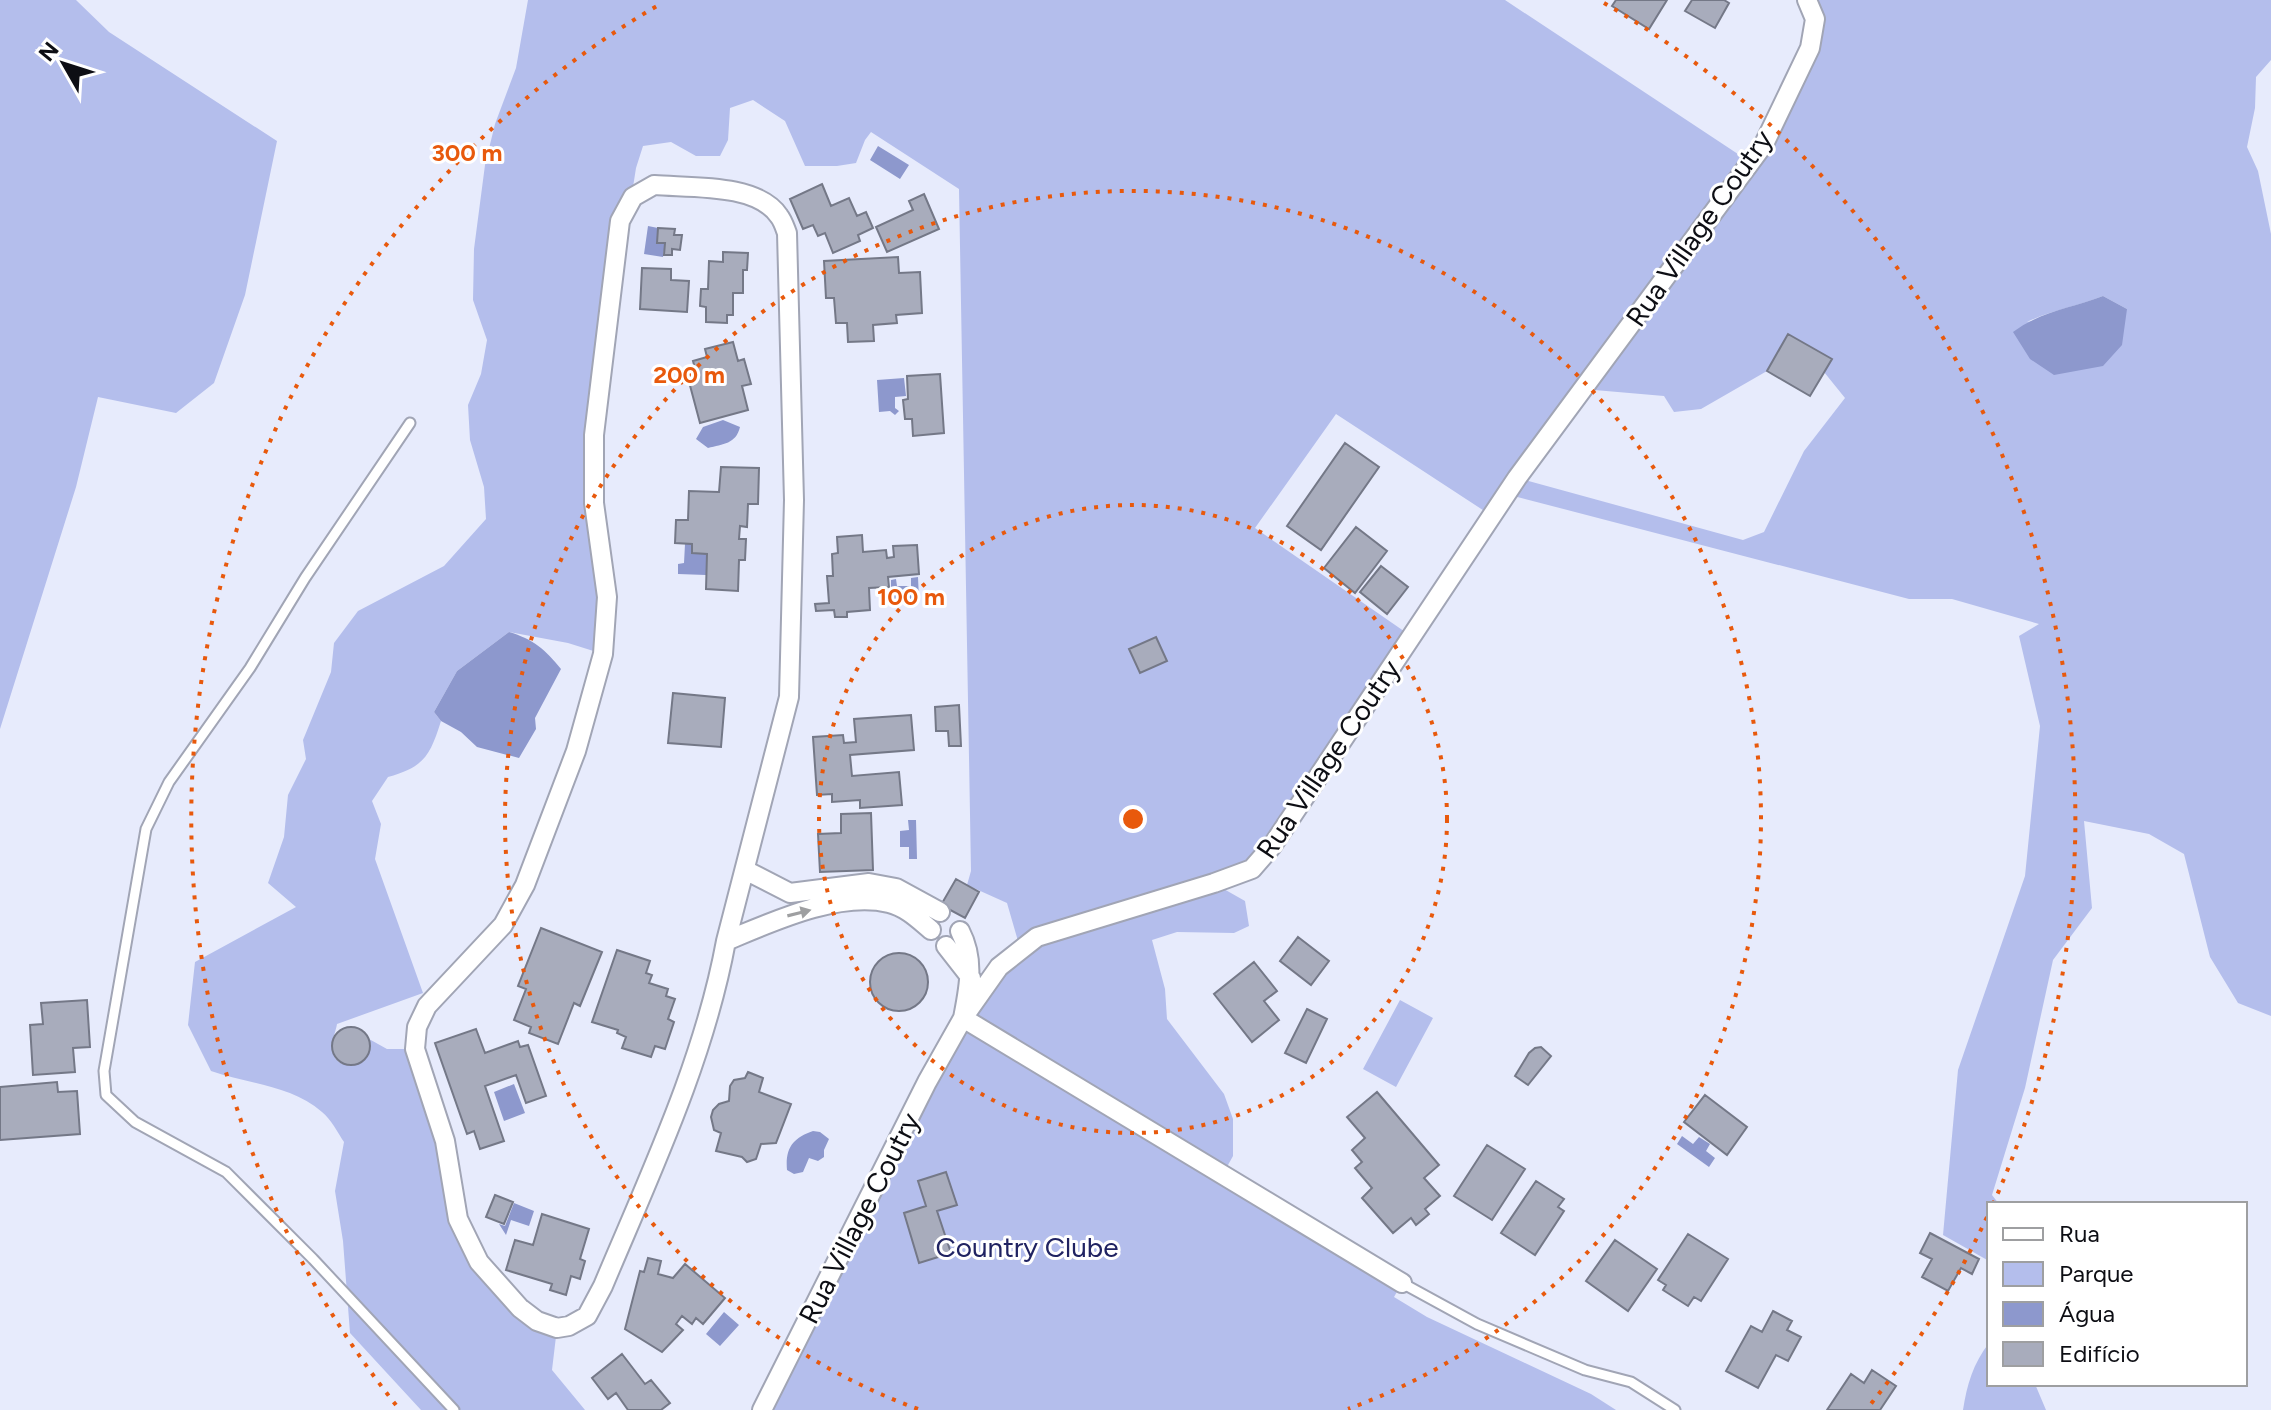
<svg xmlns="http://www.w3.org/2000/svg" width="2271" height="1410" font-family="Figtree,sans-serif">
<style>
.green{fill:#b4beec;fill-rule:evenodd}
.water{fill:#8d98cd}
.building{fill:#a8acbc;stroke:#747887;stroke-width:2}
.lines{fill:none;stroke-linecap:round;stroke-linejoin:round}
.service-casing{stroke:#a1a5b5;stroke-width:13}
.minor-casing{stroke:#a1a5b5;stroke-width:22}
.service{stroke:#fff;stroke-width:9}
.minor{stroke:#fff;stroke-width:18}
.oneway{fill:#9e9fa1}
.ring{fill:none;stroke:#e8590c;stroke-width:4;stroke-dasharray:4 8}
.labels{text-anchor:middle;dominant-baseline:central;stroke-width:6;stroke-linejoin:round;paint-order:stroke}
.street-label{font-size:28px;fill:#0d0e14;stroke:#fff}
.park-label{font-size:28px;fill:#202362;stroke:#fff}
.centre{fill:#e8590c;stroke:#fff;stroke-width:4}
.ring-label{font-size:24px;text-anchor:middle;font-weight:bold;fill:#e8590c;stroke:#fff;stroke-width:6;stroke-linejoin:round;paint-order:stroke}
</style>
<rect width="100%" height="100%" fill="#e7ebfc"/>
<path class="green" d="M0,0H76L109,32L277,141L245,295L214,383L176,413L98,397L76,487L0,729Z
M528,0H1505L1750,162L1810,48L1807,0H2271V60L2256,77L2255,108L2247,147L2258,171L2271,234V1016L2238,1003L2210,957L2184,854L2149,834L2084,821L2092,908L2053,960L2025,1088L1992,1195L1999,1204H1989V1261L1943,1235L1958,1070L2025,876L2040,726L2019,636L2039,624L1952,599H1909L1506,494L1492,516L1336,414L1255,528L1411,636L1272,846L1215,884L1245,901L1249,926L1234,933L1177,932L1152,940L1165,989L1167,1019L1224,1094L1233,1119V1156L1223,1174L1402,1283L1394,1297L1427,1317L1591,1394L1616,1410H762L927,1082L1020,948L1007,903L967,885L971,871L959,189L871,132L865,140L856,163L837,166H805L785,121L753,100L730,108L728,140L720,156H696L671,142L643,146L636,168L594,435L603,654L568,643L509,632L457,671L434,712L441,721C430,756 424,767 388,777L372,801L381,824L375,859L423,993L337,1024C336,1031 331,1042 332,1049C335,1074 372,1070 369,1039L387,1049H415L479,1262L557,1328L552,1370L585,1410H421L350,1333L343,1241L335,1191L344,1142C338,1133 331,1119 322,1112C291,1085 248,1084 211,1071L188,1025L195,962L296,907L268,883L284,837L288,795L306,759L303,740L331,672L334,643L358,611L444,566L486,519L484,487L470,440L468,405L481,374L487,340L473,300L474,249L485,165L495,124L516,68ZM2103,296L2127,309L2027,322C2052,310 2078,306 2103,296ZM1788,334L1831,359L1824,372L1845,398L1804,451L1764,532L1743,540L1518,478L1583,389L1664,396L1674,412L1701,409L1767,371Z
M1400,1000L1433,1018L1396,1087L1363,1069Z
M1989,1343V1384H2035L2046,1410H1963C1967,1384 1973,1364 1989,1343Z"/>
<path class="water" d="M878,146L909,165L900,179L870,160Z
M648,226L658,228L657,243H665L663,257L644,254Z
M2103,296L2127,309L2122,345L2103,366L2054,375L2030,359L2013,332C2041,311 2072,308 2103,296Z
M904,378L906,396L895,397V408L899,411L895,415L890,411L879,412L877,380Z
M723,420L740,427C736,444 723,444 708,448L696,439L703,427Z
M685,544H692V553L707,554L706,575L678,574V564L684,563Z
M918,577L919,599L885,601V590L891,589V580L896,579L897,586H911V578Z
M509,632C533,639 546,650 561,669L535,718L536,729L519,758L477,747L461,732L441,721L434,712L457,671Z
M908,820H916L917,859H909V847H900V831L909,830Z
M514,1084L525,1113L504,1121L494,1092Z
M813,1131L820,1132L829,1139L824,1150V1157L818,1161L809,1158L803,1172L794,1174L787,1170C785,1148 793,1138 813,1131Z
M1682,1136L1693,1144L1699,1137L1710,1144L1706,1151L1715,1158L1709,1167L1677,1144Z
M514,1203L534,1211L529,1226L511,1220L506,1235L499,1224L505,1226Z
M724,1312L739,1325L720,1346L706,1334Z"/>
<path class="building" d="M1616,0H1667L1649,29L1612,6Z
M1692,0H1724L1729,3L1715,28L1685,11Z
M822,184L831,206L849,198L857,216L866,212L873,228L858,235L860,241L833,253L825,233L818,236L813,225L803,229L790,199Z
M924,194L939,229L887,252L876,227L913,210L909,201Z
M658,228L675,229L674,235H682L680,250L672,249V255H664L665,243H657Z
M723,252L748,253L747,270H743V293H733V315H727V323L706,322V307L700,306L701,289H708L709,261L723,262Z
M898,257L899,273L920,272L922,313L896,315L897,323L873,325L874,341L848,342L847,323H836L834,298H826L824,261Z
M642,268L671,269V280L689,281L687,312L640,309Z
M1788,334L1832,359L1810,396L1767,371Z
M733,342L738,361L744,359L751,384L742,386L748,410L700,423L688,378L697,376L693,361L707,357L705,349Z
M940,374L944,433L913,436L912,419H905L903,400L908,399L907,376Z
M1345,443L1379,467L1321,550L1287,526Z
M721,467L759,468L758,504H748L747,527L740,526L739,539H746L745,560H739L738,591L706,589L707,554L692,553V544L675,543L676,520H688L689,491L719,492Z
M1356,527L1387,551L1355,593L1324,568Z
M862,535L863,552L886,550L887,558L894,557L893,546L917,545L919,574L888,577L889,587L869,588L870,610L847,612V617H835L834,610L816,611L815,604L829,603L827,576H833L832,554L838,553L837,537Z
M1381,566L1408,587L1387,614L1360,592Z
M1156,637L1167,661L1140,673L1129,649Z
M673,693L725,698L721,747L668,743Z
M959,705L961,746H949L948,731H936L935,707Z
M911,715L914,750L850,755L852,776L899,772L902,805L860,808V800L832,802V794L817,795L813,737L843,735L844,743L856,742L854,719Z
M871,813L873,870L820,872L818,834L841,833V814Z
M956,879L979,892L965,918L941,905Z
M541,928L602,952L580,1006L574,1003L558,1044L529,1033L531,1027L514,1020L526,989L518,986Z
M1298,937L1329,961L1311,985L1280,961Z
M617,950L650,961L646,973L652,975L649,983L668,989L666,996L675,999L668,1019L674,1022L665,1049L655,1046L651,1057L622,1048L626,1037L617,1033L618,1030L592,1022Z
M870 982a29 29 0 1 1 58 0a29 29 0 1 1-58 0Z
M1254,962L1277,991L1264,1001L1279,1020L1252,1042L1214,994Z
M87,1000L90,1047L73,1048L75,1072L33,1075L30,1025L43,1024L41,1003Z
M1307,1009L1327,1019L1306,1063L1285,1053Z
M332 1046a19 19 0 1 1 38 0a19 19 0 1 1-38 0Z
M476,1029L485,1053L518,1041L520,1047L528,1045L546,1096L526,1103L516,1075L485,1086L504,1141L480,1149L474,1131L467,1134L435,1043Z
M1541,1047L1551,1056L1528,1085L1515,1076L1529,1053L1535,1048Z
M748,1072L763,1078L759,1092L791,1104L776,1143L761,1144L756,1159L747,1162L742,1157L716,1151L721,1133L714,1130L711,1117L713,1110L719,1104L729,1101L730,1086L734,1080L745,1078Z
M57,1082L58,1092L77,1091L80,1134L0,1140V1087Z
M1377,1092L1439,1165L1424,1178L1440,1196L1425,1209L1429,1214L1416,1225L1411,1218L1393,1233L1362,1198L1372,1188L1355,1168L1362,1162L1352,1150L1365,1138L1347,1117Z
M1705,1095L1747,1127L1727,1155L1684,1122Z
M1487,1145L1525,1169L1492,1220L1454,1196Z
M946,1172L957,1205L937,1211L951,1253L919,1263L904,1213L926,1206L918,1181Z
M1536,1181L1564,1199L1558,1207L1564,1211L1535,1255L1501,1233Z
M495,1195L513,1202L504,1224L486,1217Z
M542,1214L589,1229L580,1259L585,1261L580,1279L571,1276L566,1295L550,1290L552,1284L506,1270L515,1240L533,1245Z
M1930,1233L1979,1259L1972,1274L1961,1268L1948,1291L1922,1277L1932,1259L1920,1253Z
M1688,1234L1728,1259L1701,1301L1694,1297L1688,1306L1663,1290L1666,1285L1658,1280Z
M1615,1240L1657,1269L1628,1311L1586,1281Z
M648,1258L661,1261L658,1274L673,1278L685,1264L725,1298L703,1324L696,1318L692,1324L682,1316L676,1324L683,1330L662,1352L625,1329L640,1271L644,1272Z
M1773,1311L1792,1321L1787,1330L1801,1337L1788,1361L1776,1355L1758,1388L1726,1371L1751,1326L1762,1332Z
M622,1354L645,1384L651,1380L670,1403L661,1410H628L616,1393L608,1399L592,1378Z
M1872,1370L1896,1386L1880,1410H1827L1851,1374L1864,1383Z"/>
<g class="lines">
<defs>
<path id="service" d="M410,423L305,578L250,668L169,782L146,829L104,1071L106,1095L135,1122L226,1172L313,1259L454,1410
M1402,1283L1477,1324L1585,1370L1631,1382L1675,1410"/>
<path id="minor" d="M654,185C690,188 757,183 779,216C783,221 785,228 787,233L794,500L789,697L726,941C704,1061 650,1174 603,1286L587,1316L569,1326L557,1328L537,1321L520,1308L479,1262L458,1219L445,1141L415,1049L417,1027L427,1006L503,925L525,885L576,751L603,654L607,597L594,503V435L620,221L633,197Z
M745,870L790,893L869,883L896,888L940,912
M960,931C975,960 969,987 963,1018L1402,1283
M726,941C772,922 838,891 889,903C906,907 919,920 931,930
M946,946L971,978
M762,1410L927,1082L963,1018L999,967L1037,937L1214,883L1252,869L1272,846L1517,478L1764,144L1810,48L1815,19L1807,0"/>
</defs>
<use href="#service" class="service-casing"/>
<use href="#minor" class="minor-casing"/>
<use href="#service" class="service"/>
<use href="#minor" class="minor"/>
</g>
<defs><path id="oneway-solid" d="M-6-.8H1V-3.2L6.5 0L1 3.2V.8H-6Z" transform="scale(2)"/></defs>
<use class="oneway" href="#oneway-solid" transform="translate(799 913) rotate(-14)"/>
<g class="ring">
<circle cx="1133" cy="819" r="314"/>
<path d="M918 1409A628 628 0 1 1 1348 1409"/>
<path d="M1987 1217A942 942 0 0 1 1870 1405M396 1405A942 942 0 0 1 662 3M1604 3A942 942 0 0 1 1994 1202"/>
</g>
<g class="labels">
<g class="street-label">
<text transform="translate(1699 228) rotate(-55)">Rua Village Coutry</text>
<text transform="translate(1328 759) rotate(-56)">Rua Village Coutry</text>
<text transform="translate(859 1218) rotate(-63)">Rua Village Coutry</text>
</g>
<g class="park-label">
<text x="1027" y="1247">Country Clube</text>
</g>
</g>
<circle cx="1133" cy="819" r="12" class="centre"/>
<g class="ring-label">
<text x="467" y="161">300 m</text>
<text x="689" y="383">200 m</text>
<text x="911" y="605">100 m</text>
</g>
<rect x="1987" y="1202" width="260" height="184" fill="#ffffff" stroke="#9e9fa1" stroke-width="2"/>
<rect x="2003" y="1228" width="40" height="12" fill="#ffffff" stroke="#9e9fa1" stroke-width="2"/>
<text x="2059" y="1242" font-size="24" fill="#0d0e14">Rua</text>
<rect x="2003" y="1262" width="40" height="24" fill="#b4beec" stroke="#9e9fa1" stroke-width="2"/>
<text x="2059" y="1282" font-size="24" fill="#0d0e14">Parque</text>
<rect x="2003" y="1302" width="40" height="24" fill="#8d98cd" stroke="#9e9fa1" stroke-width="2"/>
<text x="2059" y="1322" font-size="24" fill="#0d0e14">Água</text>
<rect x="2003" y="1342" width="40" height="24" fill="#a8acbc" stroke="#9e9fa1" stroke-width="2"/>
<text x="2059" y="1362" font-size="24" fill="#0d0e14">Edifício</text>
<g transform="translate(64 64) rotate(309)" stroke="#ffffff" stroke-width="6" paint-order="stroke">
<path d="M0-6L14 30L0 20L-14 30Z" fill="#0d0e14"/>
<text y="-12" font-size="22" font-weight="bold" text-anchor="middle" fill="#0d0e14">N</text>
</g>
</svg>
